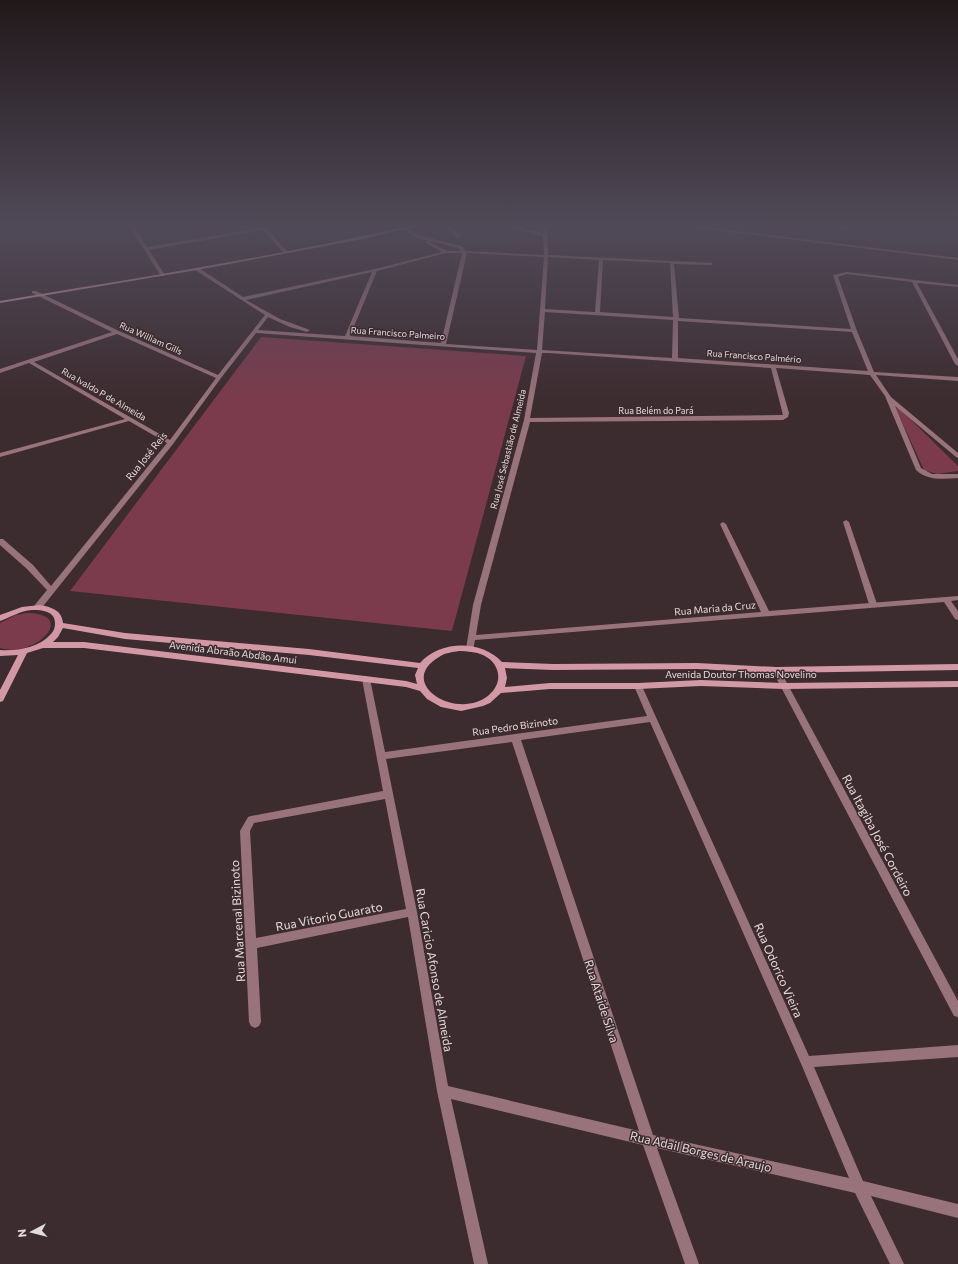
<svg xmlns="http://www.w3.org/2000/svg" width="958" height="1264" font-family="Commissioner,sans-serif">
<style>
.green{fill:#7b3b4d}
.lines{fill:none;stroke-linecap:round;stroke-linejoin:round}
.lane{fill:#98737b;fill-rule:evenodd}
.street{fill:#98737b;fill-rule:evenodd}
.secondary{fill:#d298a5;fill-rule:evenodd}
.wall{fill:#5c4b4f}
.shaded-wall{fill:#49383c}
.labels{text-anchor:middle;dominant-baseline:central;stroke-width:3;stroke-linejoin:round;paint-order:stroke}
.far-street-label{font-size:9px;fill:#e4d9db;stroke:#3c2b2f}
.street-label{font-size:10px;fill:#e4d9db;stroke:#3c2b2f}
.near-street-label{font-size:12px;fill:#e4d9db;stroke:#3c2b2f}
</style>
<rect width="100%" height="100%" fill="#3c2b2f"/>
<path class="green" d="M261,337L526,356L452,631L70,591Z
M895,407L901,410L958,466V471L937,474L924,470Z
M26,613C79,613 36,659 0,648V623L16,615Z"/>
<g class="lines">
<path class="lane" d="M949,226H958V227Z
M846,520L849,522L877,604L876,606H873L869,604L843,522Z"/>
<path class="street" d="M129,226H133L147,247L261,228L260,226H280L267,229L288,252L284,253L263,230L149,250L165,275L163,276H161Z
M445,226H450L461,236V238H457Z
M504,226H513L543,233V226H547L548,255L712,263V265H710L674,264L679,318L851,329L833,275L847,272L958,285V287L917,283L958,359V366L955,364L912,282L847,274L838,277L857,331L874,372L958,377V381L876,375L891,397L958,453V458L956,457L895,406L921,468L932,474H958V478C943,479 928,481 916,470L885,396L870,375L776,368L789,413L788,417L783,420L530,422L481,605L476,635L761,612L720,524L723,522L726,524L769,611L958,596V600L951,601L958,611V620L955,619L944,602L475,640L473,651H467L466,649L473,605L524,420L536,353L256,333L221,378L173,444L40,610H34L33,608L34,606L47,590L27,569L0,545V539H3L33,565L51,586L167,443L129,421L0,457V453L125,419L29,363L0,373V369L112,332L32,293V291H36L119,331L218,375L265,315L195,270V268H199L243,297L375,269L442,252L426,243V242L428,241L447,251H461L458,248L417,238L404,230V228H406L421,236L462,246L466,251L544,255L543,236ZM446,253H462L441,343L350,336L377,271ZM467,253L544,257L537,350L446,344ZM548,257L599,260L595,312L545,309ZM603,260L670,263L673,317L600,312ZM372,272L345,336L258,330L268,317L290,327L307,332L310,330L280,319L246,300ZM545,312L673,320L672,358L542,350ZM678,321L852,332L868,371L678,358ZM117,334L216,378L170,440L34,362ZM542,353H548L771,368L783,415L530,418Z
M680,226H695L958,258V260Z
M842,226H846L847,229L843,230Z
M776,667L780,670L958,1001V1017L954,1016L772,670Z
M366,676L370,679L385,752L647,716L634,686L635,684H641L809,1056L958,1045V1057L814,1067L863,1181L958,1204V1218L871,1196L904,1264H890L855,1193L657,1148L699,1264H685L643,1145L451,1099L488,1264H474L437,1091L408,917L257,948L261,1022L259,1026L255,1028L251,1026L249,1022L240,831L248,817L251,816L383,791L362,679ZM650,722L802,1066L849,1178L653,1135L521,740ZM512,742L639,1131L448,1086L417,912L386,759ZM385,799L406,909L256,938L250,831L254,823Z"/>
<path class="secondary" d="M408,226H417L363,239L197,270L0,303V301C136,278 274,257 408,226Z
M40,605C51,607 62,610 63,623L125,633L309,649L420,663C441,640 481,640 502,662L553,664L697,663L776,667L958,664V670L776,673L697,669L553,670L505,668L507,678L505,687L550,683H638L701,680L784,683L958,681V687L784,689L701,686L638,689H550L501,693L490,703L483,706L461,711L441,707L427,699L420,691L406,687L84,648H43L27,653L3,701L0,702V690L18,655L0,656V650C17,651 39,648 51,634C54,631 55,627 55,623C55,611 42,610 32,610C20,611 11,617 0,621V615L22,607ZM63,628L125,639L309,655L418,668L415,675L417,684L406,681L84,642H53L58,637ZM459,651C467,651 476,652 483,655C500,663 504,682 489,695C457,722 395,683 439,657C444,653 453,652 459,651Z"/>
</g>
<path class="wall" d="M358,226H384V228L363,231Z"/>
<path class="shaded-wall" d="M362,226H384V228L363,231Z"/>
<linearGradient id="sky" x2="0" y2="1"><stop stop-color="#21181a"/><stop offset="0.56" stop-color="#504a58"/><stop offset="1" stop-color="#504a58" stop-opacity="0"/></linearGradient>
<rect width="958" height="403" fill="url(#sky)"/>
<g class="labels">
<g class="far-street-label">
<text transform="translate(398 333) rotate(4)">Rua Francisco Palmeiro</text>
<text transform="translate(151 338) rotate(24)">Rua William Gills</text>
<text transform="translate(754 356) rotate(4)">Rua Francisco Palmério</text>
<text transform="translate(104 394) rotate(30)">Rua Ivaldo P de Almeida</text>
<text x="656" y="410">Rua Belém do Pará</text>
<text transform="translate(508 449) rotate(-76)">Rua José Sebastião de Almeida</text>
</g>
<g class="street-label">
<text transform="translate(146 456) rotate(-51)">Rua José Reis</text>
<text transform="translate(715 608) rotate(-5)">Rua Maria da Cruz</text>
<text transform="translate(233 652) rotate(7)">Avenida Abraão Abdão Amui</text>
<text x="741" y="674">Avenida Doutor Thomas Novelino</text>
<text transform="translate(515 726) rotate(-8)">Rua Pedro Bizinoto</text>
</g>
<g class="near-street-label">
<text transform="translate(878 835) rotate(62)">Rua Itagiba José Cordeiro</text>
<text transform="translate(329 916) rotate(-11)">Rua Vitorio Guarato</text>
<text transform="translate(237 921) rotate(-93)">Rua Marcenal Bizinoto</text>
<text transform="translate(435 970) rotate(80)">Rua Caricio Afonso de Almeida</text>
<text transform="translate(779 970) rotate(66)">Rua Odorico Vieira</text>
<text transform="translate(602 1001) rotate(72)">Rua Ataide Silva</text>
<text transform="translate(701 1151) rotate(13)">Rua Adail Borges de Araujo</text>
</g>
</g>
<g transform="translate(32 1232) rotate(263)" stroke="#3c2b2f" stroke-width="3" paint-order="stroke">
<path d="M0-3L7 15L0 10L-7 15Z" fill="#e4d9db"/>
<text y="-6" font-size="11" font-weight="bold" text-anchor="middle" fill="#e4d9db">N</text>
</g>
</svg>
